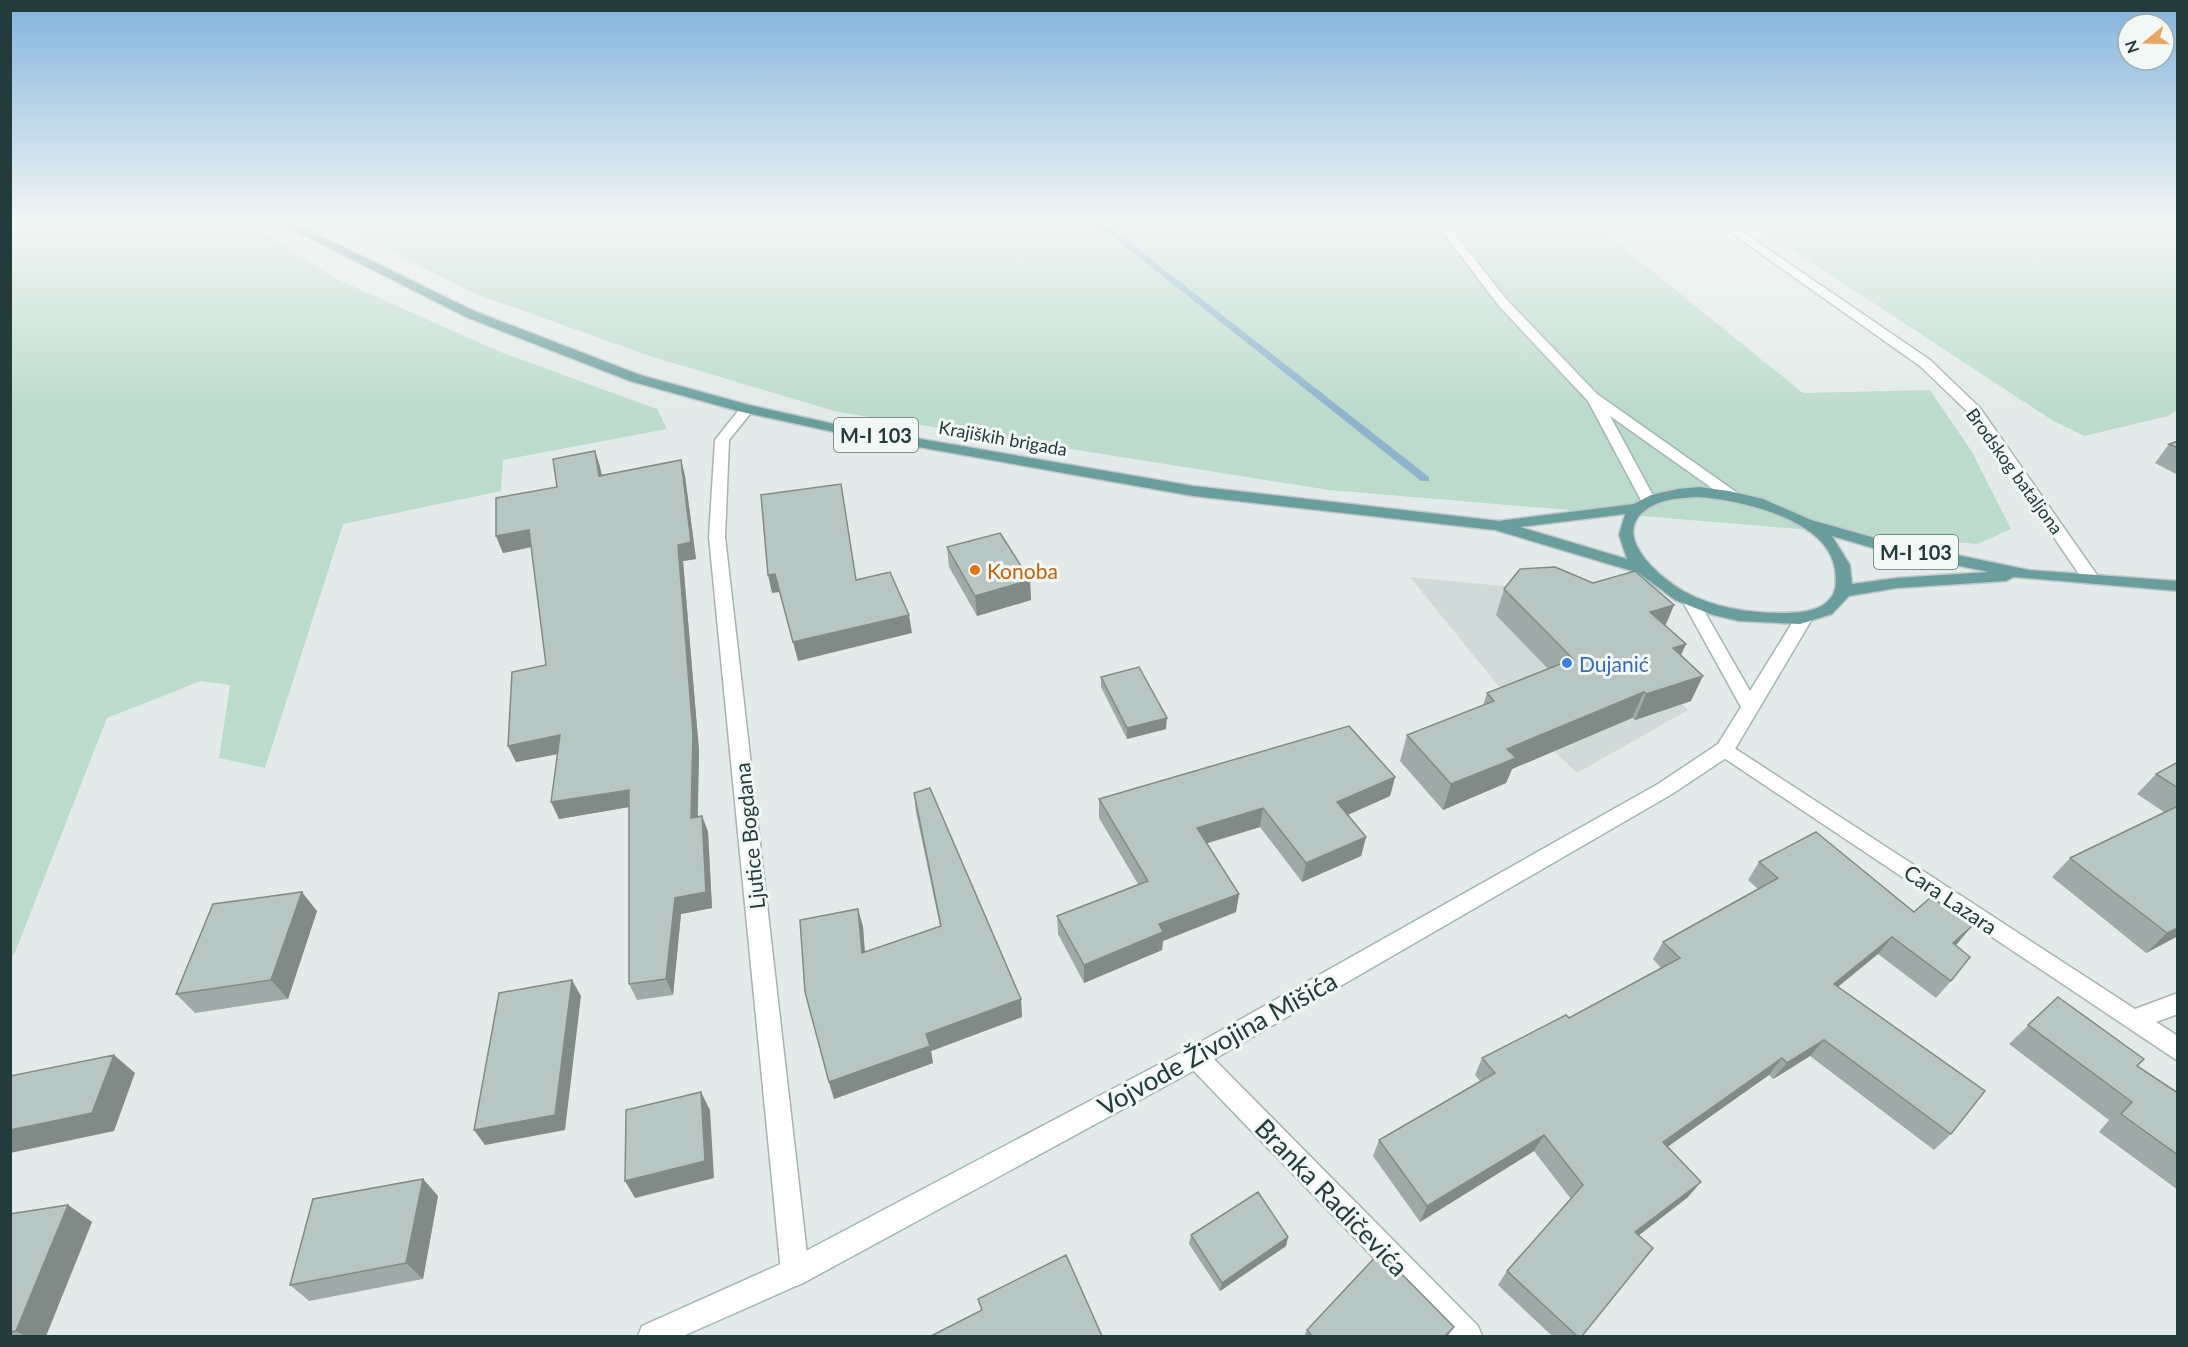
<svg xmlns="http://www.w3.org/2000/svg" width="2188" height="1347" font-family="Lato,sans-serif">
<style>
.built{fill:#d0dbd9}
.green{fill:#bcdbcc}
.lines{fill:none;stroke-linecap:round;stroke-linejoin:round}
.stream{fill:#8db3cd;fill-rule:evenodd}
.street-casing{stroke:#a5b3b1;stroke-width:3}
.secondary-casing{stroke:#a1b6b4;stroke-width:3}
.primary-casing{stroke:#c1c8c8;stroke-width:3}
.street{fill:#fff;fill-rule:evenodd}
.secondary{fill:#fff;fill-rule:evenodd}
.primary{fill:#699e9d;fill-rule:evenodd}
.wall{fill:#9daaa8}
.shaded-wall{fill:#808b88}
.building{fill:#b7c6c3;stroke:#808b88;stroke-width:1.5}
.food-dot{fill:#e8710a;stroke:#f2f8f6;stroke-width:2}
.shop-dot{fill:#3f7fe0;stroke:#f2f8f6;stroke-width:2}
.labels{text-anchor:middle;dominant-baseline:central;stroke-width:6;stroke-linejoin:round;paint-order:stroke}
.far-street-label{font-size:18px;fill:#233b3b;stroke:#f2f8f6}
.shield{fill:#f2f8f6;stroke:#617473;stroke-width:1.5}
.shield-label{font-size:20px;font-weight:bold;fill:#233b3b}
.food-label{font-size:21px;fill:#c56008;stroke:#f2f8f6;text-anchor:start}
.shop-label{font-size:21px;fill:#366cbe;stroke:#f2f8f6;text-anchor:start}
.street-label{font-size:21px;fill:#233b3b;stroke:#f2f8f6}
.near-street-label{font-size:26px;fill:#233b3b;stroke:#f2f8f6}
</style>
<rect width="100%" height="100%" fill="#e2ebe9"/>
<path class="built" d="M1410,577L1574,593L1688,710L1577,773L1542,740Z"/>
<path class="green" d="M10,224H250L332,277L498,351L657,409L667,429L503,460L501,491L343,524L265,768L219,758L230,685L201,681L107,718L14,955L11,957Z
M338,224H1594L1803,393L1930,390L1972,452L2011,529L1978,544L1329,490L838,412L653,357L473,293Z
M1753,224H2177V410L2168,416L2084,436L2052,420Z"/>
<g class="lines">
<path class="stream" d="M1097,224H1106L1429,477V481H1421Z"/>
<defs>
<path id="street" d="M1719,224H1731L1930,360L1980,408L2097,575L2099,579L2097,583H2085L1970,414L1920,366Z
M747,405L754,409L729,440L725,537L809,1272L805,1282L795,1286L785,1282L781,1272L709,537L715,440L742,406Z
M1725,742L2135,1009L2178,993V1014L2156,1022L2178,1036V1061L1718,754L1715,749L1718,744Z
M1196,1046L1204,1049L1478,1326L1482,1336H1449L1188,1065L1184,1057L1188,1049Z"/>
<path id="secondary" d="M1437,224H1447L1507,300L1597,394L1736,492L1739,495L1736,498H1726L1610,416L1656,501L1653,504H1643L1588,401L1499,306Z
M1691,596L1699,602L1750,691L1797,615L1803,613L1812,619L1732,754L1672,794L1204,1065L805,1282L683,1336H638L642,1326L785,1262L1188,1049L1658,784L1718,744L1741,707L1683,602Z"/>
<path id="primary" d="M282,224H296L474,311L640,375L749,405L834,424L1193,486L1499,521L1634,504L1651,495L1678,489L1699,487L1729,491L1763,499L1811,520L1875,538L2029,570L2178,581V591L2014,577L2006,581L1897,588L1849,596L1832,614L1800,624L1739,621L1713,615L1675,600L1639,573L1495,530L1193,496L834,432L742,412L630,381L466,317ZM1699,497C1739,500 1829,519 1835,570C1836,578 1837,589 1832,596C1822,612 1798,613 1782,613C1749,613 1715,608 1685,592C1660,578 1606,533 1650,507C1665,498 1683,498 1699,497ZM1625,514L1619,535L1627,559L1520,527ZM1832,536L1873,548L1989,572L1897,578L1852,584L1850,565Z"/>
</defs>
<use href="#street" class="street-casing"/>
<use href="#secondary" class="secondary-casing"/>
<use href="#primary" class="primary-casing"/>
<use href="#street" class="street"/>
<use href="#secondary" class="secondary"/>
<use href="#primary" class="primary"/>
</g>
<path class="wall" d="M2178,441V475L2155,463L2169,444Z
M595,451L600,467L602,475L681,460L685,476L696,559L683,561L699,751L698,817L702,816L708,832L712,908L681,914L673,995L637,1000L629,984V807L559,819L558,754L516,762L508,746L546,665L531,547L503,553L496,536L557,487Z
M947,547L1030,580L1031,600L977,616L949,567Z
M1593,583L1674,605L1665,626L1686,644L1681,655L1691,701L1635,720L1632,718L1512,769L1506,783L1443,810L1400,761L1407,735L1483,705L1487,693L1548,669L1496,615L1504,589Z
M1101,677L1166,729L1127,739L1101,687Z
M2178,762V936L2146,953L2052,877L2070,858L2164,812L2137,794L2156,774Z
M1395,777L1390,796L1348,815L1366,837L1361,856L1302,882L1260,827L1207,843L1239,894L1236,912L1163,941L1162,950L1084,983L1058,934L1057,916L1138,884L1099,818V799Z
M914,793L1021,999L1022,1017L931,1051L933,1063L834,1099L829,1082L858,909L863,927L865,952L940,926L916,812Z
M1759,862L1955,945L1951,981L1936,998L1878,954L1838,987L1951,1134L1934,1150L1810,1056L1773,1079L1769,1075L1667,1146L1688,1197L1639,1235L1582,1336H1552L1498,1285L1507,1271L1571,1199L1534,1151L1420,1222L1373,1156L1379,1140L1480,1081L1475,1075L1482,1058L1569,1018L1661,968L1653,959L1663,942L1758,889L1748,880Z
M317,911L288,999L195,1013L176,994Z
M2058,997L2137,1066L2178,1093V1190L2099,1132L2109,1120L2009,1044Z
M423,1179L438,1196L423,1279L309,1301L290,1285Z
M68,1205L92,1222L46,1336H10V1214Z
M1191,1235L1288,1237L1286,1246L1220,1291L1189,1244Z
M1454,1327L1448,1336H1304L1307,1330Z"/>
<path class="shaded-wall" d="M595,451L600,467L605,492L599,476Z
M681,460L685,476L696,559L683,561L699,751L697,835L691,818L678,545Z
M529,530L536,546L503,553L496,536Z
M775,574L780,592L772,593L768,575Z
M1030,580L1031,600L977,616L975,596Z
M1674,605L1663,631L1650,612Z
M909,615L912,633L798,661L793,642Z
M1686,644L1674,670L1673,648Z
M1703,676L1691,701L1635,720L1646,694Z
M1644,692L1632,718L1512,769L1506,783L1443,810L1451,784L1507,749Z
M1167,718L1166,729L1127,739V728Z
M560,735L568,752L516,762L508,746Z
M1395,777L1390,796L1333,821L1337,802Z
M629,790L635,806L559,819L551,802Z
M1263,808L1260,827L1195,847L1197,828Z
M702,816L708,832L712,908L681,914L673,995L666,979L675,898Z
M1366,837L1361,856L1302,882L1306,863Z
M302,892L317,911L288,999L271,980Z
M1239,894L1236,912L1163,941L1162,950L1084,983V965L1159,924Z
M858,909L863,927L866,971L862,953Z
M1972,926L1957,944L1938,961L1953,943Z
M2178,928V936L2146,953L2167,933Z
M1892,937L1878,954L1820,1001L1834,984Z
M572,980L581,996L565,1130L485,1145L474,1130Z
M1021,999L1022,1017L931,1051L933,1063L834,1099L829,1082L926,1034Z
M1824,1040L1810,1056L1773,1079L1787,1063Z
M114,1055L135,1073L114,1131L10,1153V1130Z
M1782,1058L1769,1075L1652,1158L1663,1142Z
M701,1092L710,1110L714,1178L635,1198L625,1181Z
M1544,1135L1534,1151L1420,1222L1427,1206Z
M423,1179L438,1196L423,1279L406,1263Z
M1701,1182L1688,1197L1624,1247L1635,1232Z
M68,1205L92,1222L46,1336H25L16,1331Z
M1288,1237L1286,1246L1220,1291L1222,1283Z"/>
<path class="building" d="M2178,441V448L2169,444Z
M595,451L599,476L681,460L691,542L678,545L693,734L691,818L702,816L706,892L675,898L666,979L629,984V790L551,802L560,735L508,746L512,672L546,665L529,530L496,536V498L557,487L553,459Z
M841,484L856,580L890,572L909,615L793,642L775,574L768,575L761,495Z
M1000,533L1030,580L975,596L947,547Z
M1555,567L1593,583L1635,571L1674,605L1650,612L1686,644L1673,648L1703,676L1646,694L1644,692L1507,749L1516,758L1451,784L1407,735L1494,701L1487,693L1573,659L1504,589L1520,569Z
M1139,667L1167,718L1127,728L1101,677Z
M1349,726L1395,777L1337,802L1366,837L1306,863L1263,808L1197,828L1239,894L1159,924L1163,932L1084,965L1057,916L1148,881L1099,799Z
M2178,762V788L2156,774Z
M930,788L1021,999L926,1034L930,1046L829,1082L805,992L800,920L858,909L862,953L941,926L914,793Z
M2178,806V928L2167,933L2070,858Z
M1816,832L1914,912L1931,897L1972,926L1953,943L1970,957L1951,981L1892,937L1834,984L1985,1091L1951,1134L1824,1040L1787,1063L1782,1058L1663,1142L1701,1182L1635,1232L1653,1248L1582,1336H1577L1507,1271L1583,1185L1544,1135L1427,1206L1379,1140L1495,1073L1482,1058L1566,1015L1569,1018L1680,958L1663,942L1778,878L1759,862Z
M302,892L271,980L176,994L213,904Z
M572,980L555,1115L474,1130L499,993Z
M2058,997L2144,1059L2137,1066L2178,1093V1155L2121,1114L2132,1102L2028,1025Z
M114,1055L92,1113L10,1130V1076Z
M701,1092L705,1161L625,1181L626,1110Z
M423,1179L406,1263L290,1285L313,1199Z
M1258,1192L1288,1237L1222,1283L1191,1235Z
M68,1205L16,1331L10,1332V1214Z
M1380,1252L1454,1327L1445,1336H1312L1307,1330Z
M1066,1255L1102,1336H931L982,1310L978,1299Z"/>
<linearGradient id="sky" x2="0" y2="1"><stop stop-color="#83b4dd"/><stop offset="0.54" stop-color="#f2f6f5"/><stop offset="1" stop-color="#f2f6f5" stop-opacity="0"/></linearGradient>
<rect width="2188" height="412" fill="url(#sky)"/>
<circle class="food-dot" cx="975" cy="570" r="6"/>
<circle class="shop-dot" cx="1567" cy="663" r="6"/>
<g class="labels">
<g class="far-street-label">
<text transform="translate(1003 438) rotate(10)">Krajiških brigada</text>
<text transform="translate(2015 471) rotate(54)">Brodskog bataljona</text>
</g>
<g class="shield">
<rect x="834" y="418" width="84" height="34" rx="4.5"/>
<rect x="1874" y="535" width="84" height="34" rx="4.5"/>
</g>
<g class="shield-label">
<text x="876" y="435">M-I 103</text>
<text x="1916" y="552">M-I 103</text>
</g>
<g class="food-label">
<text x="987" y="570">Konoba</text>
</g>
<g class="shop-label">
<text x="1579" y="663">Dujanić</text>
</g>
<g class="street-label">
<text transform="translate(749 836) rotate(-96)">Ljutice Bogdana</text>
<text transform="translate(1951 899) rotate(34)">Cara Lazara</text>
</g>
<g class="near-street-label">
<text transform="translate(1217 1043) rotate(-29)">Vojvode Živojina Mišića</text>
<text transform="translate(1332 1197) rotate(46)">Branka Radičevića</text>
</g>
</g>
<rect width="2188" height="1347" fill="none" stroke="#233b3b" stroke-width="24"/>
<g transform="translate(2146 42) rotate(251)"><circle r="28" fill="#f2f8f6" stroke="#9facab" stroke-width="1.5"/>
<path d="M0-4.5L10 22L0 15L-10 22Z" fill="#e9a562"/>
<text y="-9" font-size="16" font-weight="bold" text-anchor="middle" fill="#233b3b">N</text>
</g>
</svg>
